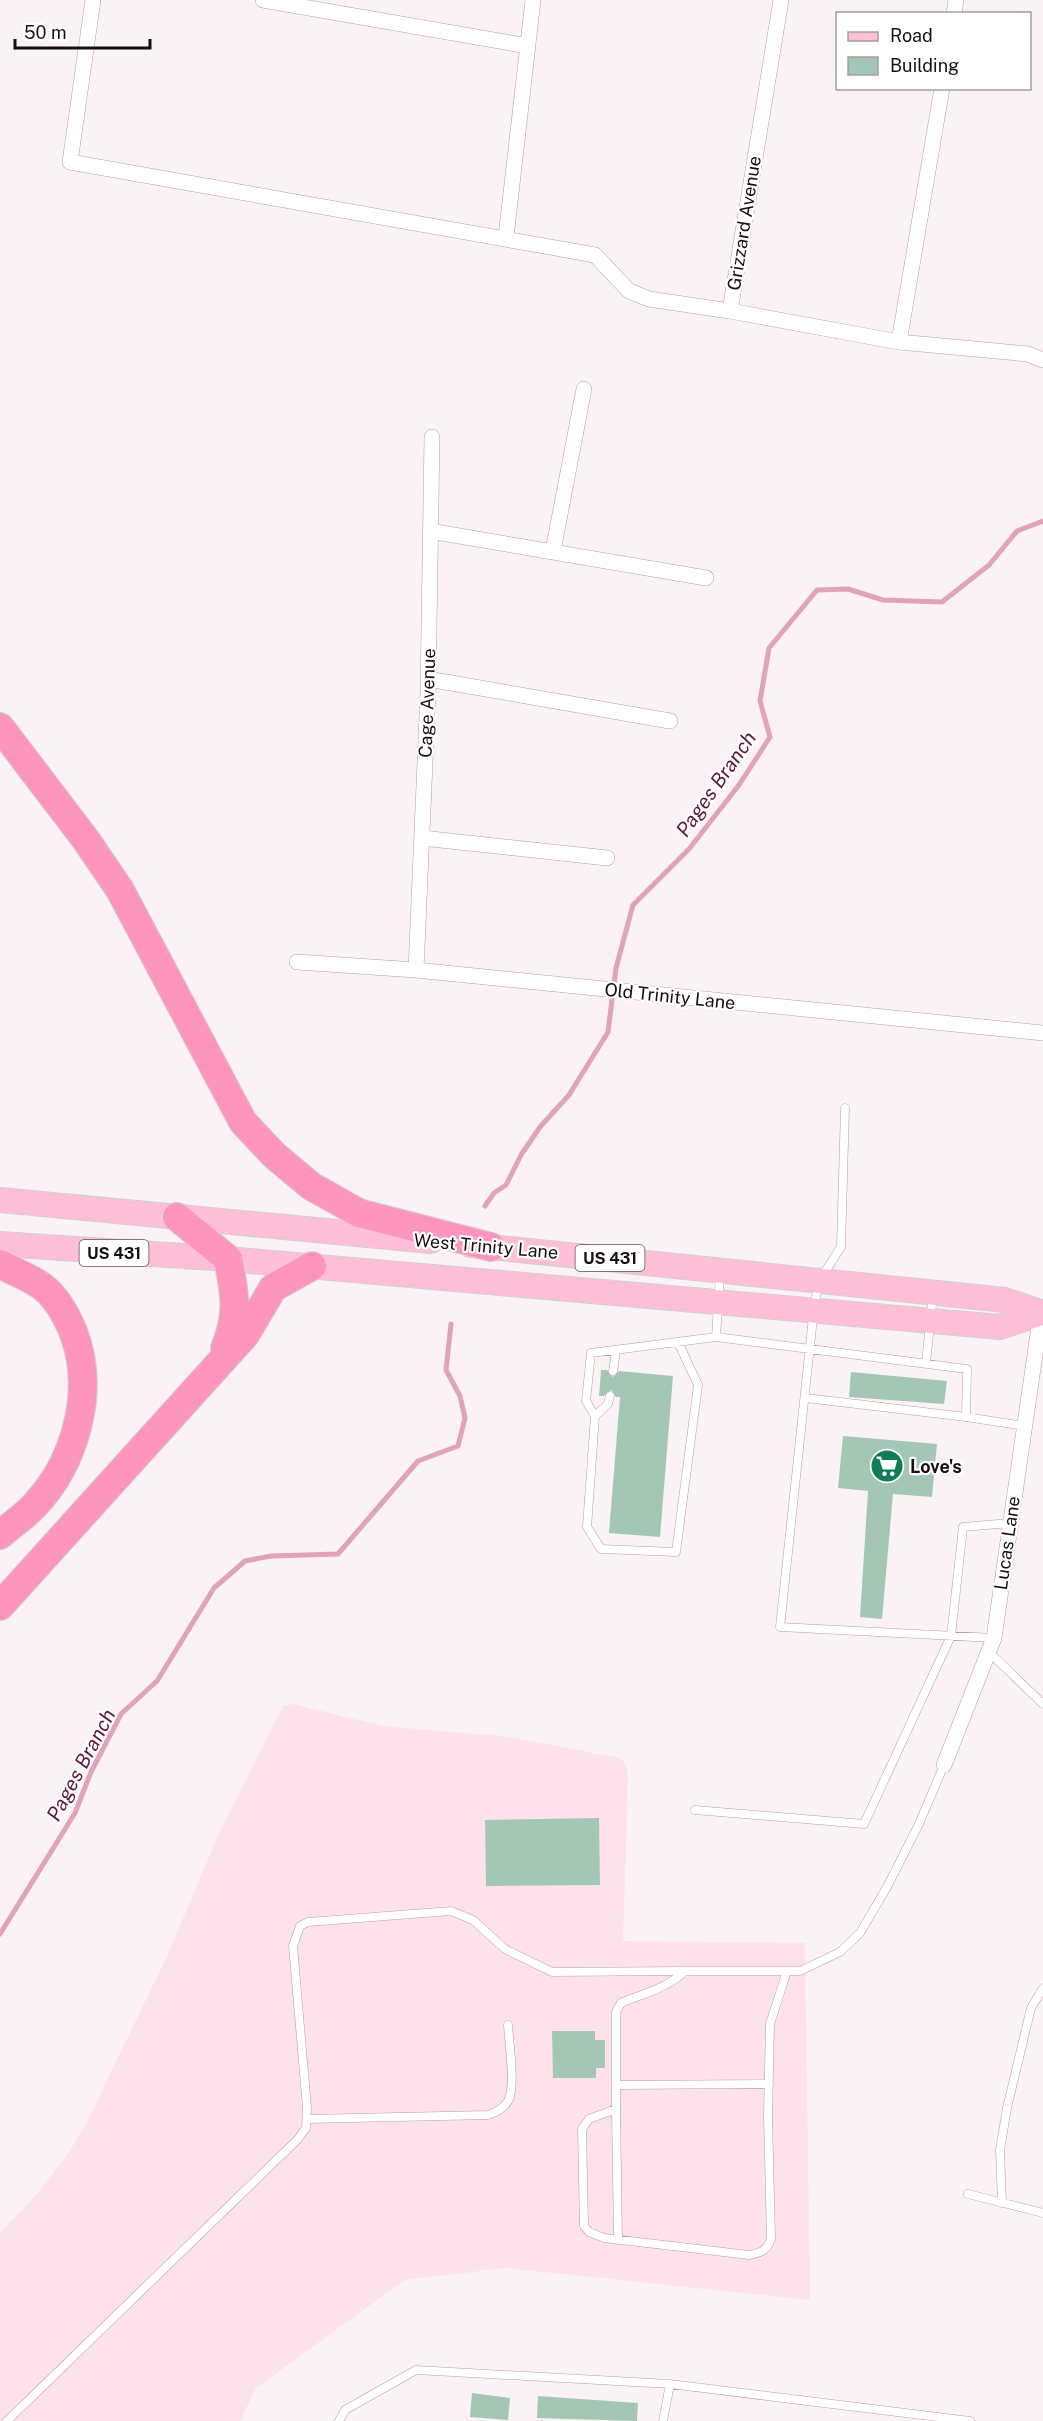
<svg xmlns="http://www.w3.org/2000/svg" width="1043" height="2421" font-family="'Public Sans',sans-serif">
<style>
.built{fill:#fee2eb}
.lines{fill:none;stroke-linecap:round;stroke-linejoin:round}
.stream{stroke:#e0a3b9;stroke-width:5}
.building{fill:#a4c7b5}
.lane-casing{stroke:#bd99a5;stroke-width:9}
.street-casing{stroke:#bd99a5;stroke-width:16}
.primary-casing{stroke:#d1cfcf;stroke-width:26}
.highway-casing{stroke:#d1cfcf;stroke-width:30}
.lane{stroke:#fff;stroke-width:8}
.street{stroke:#fff;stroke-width:15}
.primary{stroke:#febfd7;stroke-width:24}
.highway{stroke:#fd95bd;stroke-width:28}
.labels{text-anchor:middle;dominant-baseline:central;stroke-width:4.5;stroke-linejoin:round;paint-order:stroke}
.shield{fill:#fff;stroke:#5e5658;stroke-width:1.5}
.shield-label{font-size:16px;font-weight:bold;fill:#190d11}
.street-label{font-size:18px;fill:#190d11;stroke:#fff}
.poi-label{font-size:18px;font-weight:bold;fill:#190d11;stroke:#fff;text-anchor:start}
.water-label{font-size:20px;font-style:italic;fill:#5c1536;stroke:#fff}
</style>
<rect width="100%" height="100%" fill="#faf2f4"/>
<path class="built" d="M293,1704L383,1726L510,1737L620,1758L625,1763L628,1773L623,1941L805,1943L810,2300L506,2268L405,2280L256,2388L240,2421H0V2233L35,2196L68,2154L86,2124L167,1956L221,1829L283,1706Z"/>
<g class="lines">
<path class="stream" d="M485,1206L494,1193L506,1185L521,1155L540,1127L569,1095L608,1032L616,968L633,905L689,849L739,785L770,737L760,701L769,648L817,590L848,589L883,600L942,602L989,565L1017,531L1043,521
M0,1934L75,1813L91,1772L121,1714L157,1681L214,1588L245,1561L271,1556L338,1554L418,1461L458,1446L465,1418L460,1396L446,1370L451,1324"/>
</g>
<path class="building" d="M601,1370H607L613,1377L619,1371L673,1376L660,1537L609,1533L620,1397H616L611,1390L604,1396H599Z
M851,1372L947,1381L944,1404L849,1397Z
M843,1436L937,1444L932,1497L893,1494L882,1619L860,1617L868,1491L838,1488Z
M599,1818L600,1885L486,1886L485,1820Z
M552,2031H595V2040H605V2068H596V2078H553Z
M472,2393L510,2398L508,2420L470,2417Z
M538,2396L638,2403L637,2421L537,2418Z"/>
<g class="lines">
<defs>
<path id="lane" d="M845,1108L841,1247L819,1281L814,1308L780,1627L994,1638
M720,1275L716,1337L967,1369L966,1417L1024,1426
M678,1342L698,1385L676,1552L601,1549L587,1527L595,1416L586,1401L591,1353L716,1337
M926,1363L933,1294
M613,1371L616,1351
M806,1398L966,1417
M595,1416L608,1404L610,1396
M988,1651L1043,1704
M695,1810L864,1824L951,1636L963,1527L1010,1523
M787,1971L770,2024L768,2116L771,2238C768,2250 761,2253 749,2255L604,2238L589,2232L584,2226L582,2129L589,2119L616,2109V2012L621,2003C644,1993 666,1989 685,1971H800L840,1952L860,1933L887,1887L919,1824L944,1765
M617,2085L769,2084
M616,2109L618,2240
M307,2119L488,2115C496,2112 503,2109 508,2101C516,2088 509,2042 508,2025
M968,2194L1043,2213
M1002,2203L1000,2150L1007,2108L1031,2008L1043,1988
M7,2421L298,2139L306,2128L307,2108L293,1946L300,1926L308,1922L451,1911L473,1920L505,1949L552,1972L685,1971
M339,2421L345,2410L416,2370L670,2384L970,2421
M663,2421L670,2384"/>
<path id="street" d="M93,0L70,162L595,255L629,291L649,299L730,311L899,342L1028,354L1043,360
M263,0L528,46
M954,14L956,0
M506,237L533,0
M730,311L781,0
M899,342L942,88
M430,531L706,578
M553,551L584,389
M428,679L670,721
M422,838L607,858
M297,962L416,970L1043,1033
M416,970L428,693L432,437
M944,1765L994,1638L1041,1313"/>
<path id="primary" d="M0,1200L431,1241
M0,1244L228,1259L1000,1327L1041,1313
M471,1245L1005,1300L1043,1313"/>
<path id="highway" d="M0,727L86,840L120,890L243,1122L274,1155L311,1186L359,1213L491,1247
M177,1217L228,1259C235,1294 239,1314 225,1348
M0,1264C14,1272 32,1278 44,1288C58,1299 68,1319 74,1334C95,1391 76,1461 35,1505C25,1516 11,1525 0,1535
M0,1606L245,1335L273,1288L312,1266"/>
</defs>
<use href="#lane" class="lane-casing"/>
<use href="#street" class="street-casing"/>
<use href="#primary" class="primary-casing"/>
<use href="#highway" class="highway-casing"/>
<use href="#lane" class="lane"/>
<use href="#street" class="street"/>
<use href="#primary" class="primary"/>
<use href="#highway" class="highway"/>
</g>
<defs>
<symbol id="supermarket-disc" viewBox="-11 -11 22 22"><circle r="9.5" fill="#117d58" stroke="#fff"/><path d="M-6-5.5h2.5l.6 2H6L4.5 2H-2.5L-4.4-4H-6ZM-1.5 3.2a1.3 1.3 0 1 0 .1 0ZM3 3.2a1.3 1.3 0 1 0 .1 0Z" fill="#fff"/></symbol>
</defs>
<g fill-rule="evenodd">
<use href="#supermarket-disc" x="868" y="1447" width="38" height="38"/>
</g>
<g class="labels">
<g class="shield">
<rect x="79.5" y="1240" width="69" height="26" rx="4.5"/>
<rect x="575.5" y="1245" width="69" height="26" rx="4.5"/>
</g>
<g class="shield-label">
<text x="114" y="1253">US 431</text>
<text x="610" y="1258">US 431</text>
</g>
<g class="street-label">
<text transform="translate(744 223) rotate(-81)">Grizzard Avenue</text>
<text transform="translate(427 703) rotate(-88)">Cage Avenue</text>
<text transform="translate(670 996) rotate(6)">Old Trinity Lane</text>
<text transform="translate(486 1246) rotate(5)">West Trinity Lane</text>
<text transform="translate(1007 1543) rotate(-82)">Lucas Lane</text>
</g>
<g class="poi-label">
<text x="910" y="1466">Love's</text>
</g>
<g class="water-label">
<text transform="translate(716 784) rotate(-55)">Pages Branch</text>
<text transform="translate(81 1765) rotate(-62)">Pages Branch</text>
</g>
</g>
<rect x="836" y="12" width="195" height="78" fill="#ffffff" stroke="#a39ea0" stroke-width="1.5"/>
<rect x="848" y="32" width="30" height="9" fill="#febfd7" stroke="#a39ea0" stroke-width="1.5"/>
<text x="890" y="42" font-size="18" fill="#190d11">Road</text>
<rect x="848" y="57" width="30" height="18" fill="#a4c7b5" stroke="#a39ea0" stroke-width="1.5"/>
<text x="890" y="72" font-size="18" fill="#190d11">Building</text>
<path d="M15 39v9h135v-9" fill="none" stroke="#190d11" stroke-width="3"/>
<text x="24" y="39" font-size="18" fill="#190d11" stroke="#ffffff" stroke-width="4.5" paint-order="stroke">50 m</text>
</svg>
